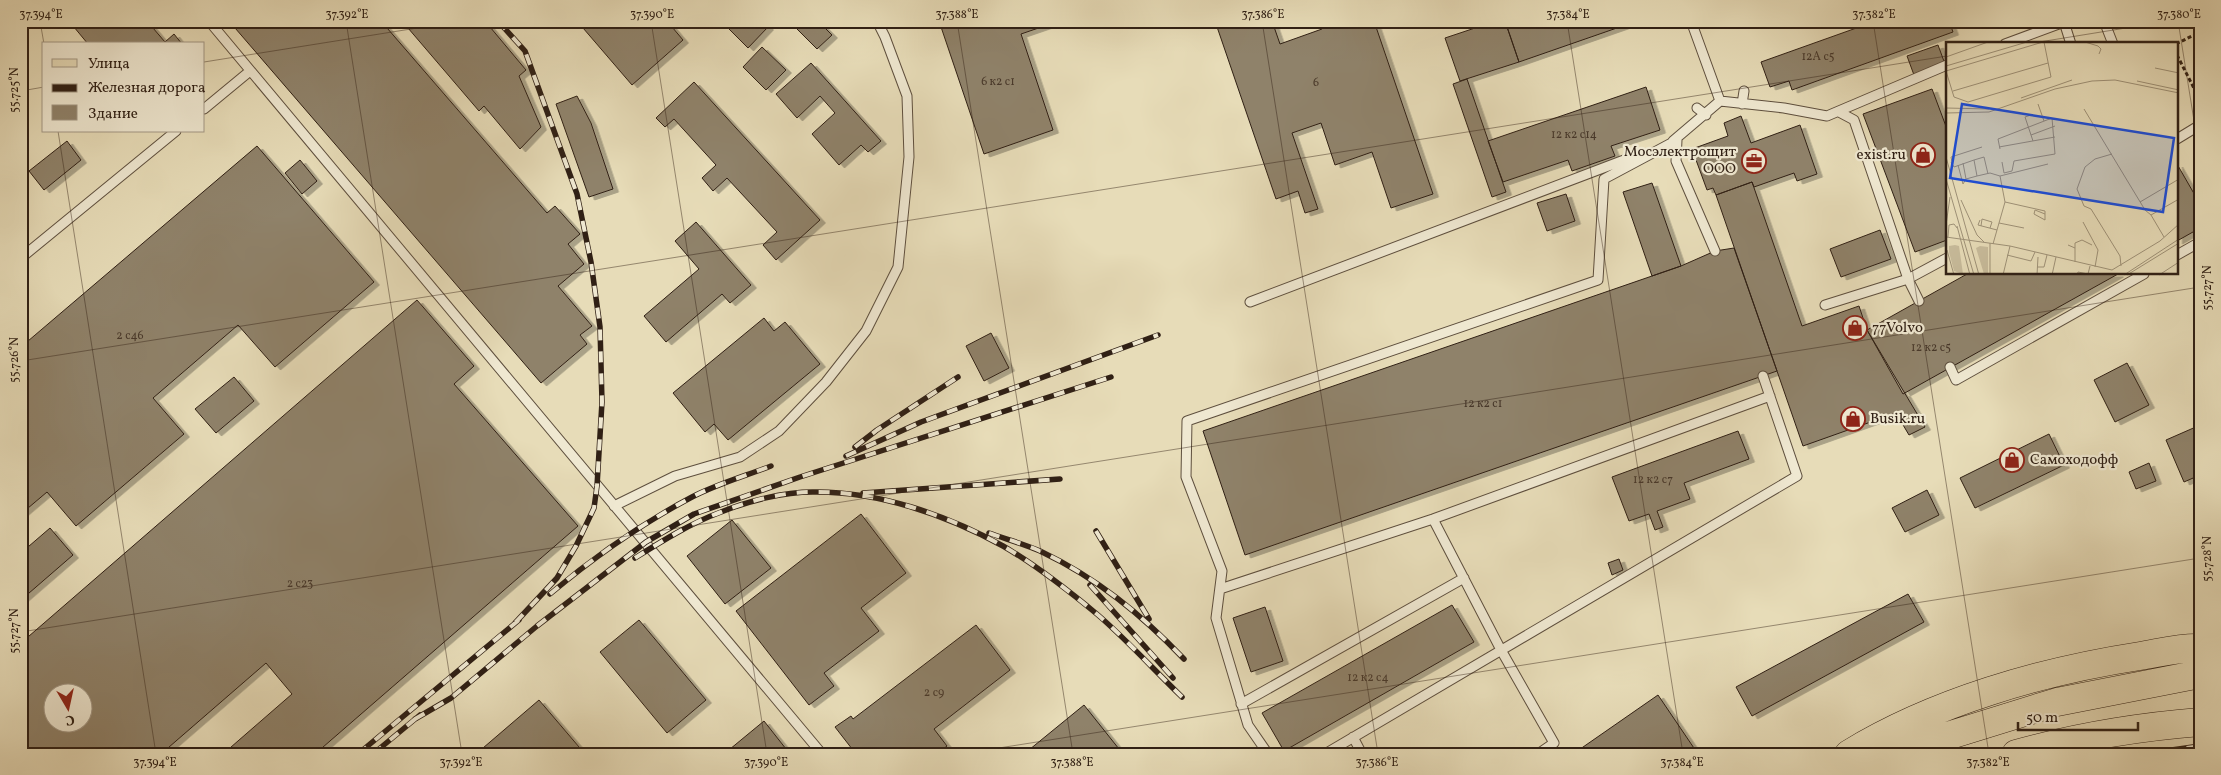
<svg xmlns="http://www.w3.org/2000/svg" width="2221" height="775" font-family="Vollkorn,serif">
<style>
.building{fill:#8f826a;stroke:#302015;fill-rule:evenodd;filter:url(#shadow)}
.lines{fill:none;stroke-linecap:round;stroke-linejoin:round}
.service-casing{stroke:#5e4f3e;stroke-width:11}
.primary-casing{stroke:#302015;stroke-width:29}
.path{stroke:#302015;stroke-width:3;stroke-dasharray:4 2.5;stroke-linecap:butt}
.service{stroke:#efe8d1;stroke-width:9}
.primary{stroke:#e7dcb8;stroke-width:28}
.rail-casing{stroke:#302015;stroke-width:5.5}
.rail{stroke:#efe8d1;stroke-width:4;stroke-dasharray:11;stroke-linecap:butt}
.ticks{fill:none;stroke:#302015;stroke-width:1;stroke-opacity:0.45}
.labels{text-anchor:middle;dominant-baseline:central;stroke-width:4.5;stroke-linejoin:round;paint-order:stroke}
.number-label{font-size:12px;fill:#48382a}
.poi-label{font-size:15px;fill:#302015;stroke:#efe8d1;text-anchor:start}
.inset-road{fill:none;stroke:#9e9177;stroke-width:1}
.view{fill:#1d4ed8;fill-opacity:0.15;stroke:#1d4ed8;stroke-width:2.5}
.inset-edge{fill:none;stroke:#302015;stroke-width:2.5}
.neatline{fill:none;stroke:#302015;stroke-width:2}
.ticks-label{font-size:12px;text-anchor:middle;fill:#302015}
</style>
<defs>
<filter id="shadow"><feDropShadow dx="5.5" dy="3" stdDeviation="0" flood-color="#0004"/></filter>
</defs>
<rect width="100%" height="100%" fill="#e7dcb8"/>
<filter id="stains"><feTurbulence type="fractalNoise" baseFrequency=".004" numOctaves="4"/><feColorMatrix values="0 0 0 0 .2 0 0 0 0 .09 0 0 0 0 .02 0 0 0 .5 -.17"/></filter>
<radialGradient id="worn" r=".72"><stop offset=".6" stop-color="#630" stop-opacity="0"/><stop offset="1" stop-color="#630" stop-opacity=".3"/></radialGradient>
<path class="building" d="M69,21H147L165,42L174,34L182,44H88Z
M229,21H381L547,213L555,206L580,234L568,244L584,264L558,286L592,326L580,335L587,344L541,383Z
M402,21H485L526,70L519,76L541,127L520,149L484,106L479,111Z
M577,21H667L683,40L632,85Z
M721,21H762L768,27L748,48Z
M797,21H818L832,35L817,49L793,25Z
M939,21H1059L1021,34L1053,130L984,154Z
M1215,21H1272L1280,44L1322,29L1319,21H1374L1433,194L1391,208L1372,152L1335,165L1321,123L1292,133L1318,209L1305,213L1298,191L1276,199Z
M1496,21H1505L1519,62L1460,81L1445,38Z
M1505,21H1637L1519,62Z
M1876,21H1949L1953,32L1792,90L1789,81L1770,87L1761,62Z
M1938,45L1945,64L1914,75L1907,56Z
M762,47L786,70L766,90L743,67Z
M811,63L881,141L868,152L861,145L839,165L812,134L835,113L820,96L797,118L776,94Z
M1467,79L1506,192L1492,197L1453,84Z
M694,82L820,220L776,260L763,245L777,232L727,178L713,191L702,178L716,165L674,119L665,127L656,118Z
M1646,87L1660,130L1611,146L1615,156L1572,171L1568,160L1503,182L1488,141Z
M1932,89L1947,129V240L1915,252L1863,114Z
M577,96L591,123L613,189L589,197L556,104Z
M1741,116L1751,143L1800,125L1817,174L1797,181L1794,173L1754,187L1752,182L1716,195L1713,188L1707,190L1692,149L1728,136L1724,123Z
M67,141L81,160L44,190L29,171Z
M257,146L374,282L275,367L238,325L153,398L184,434L76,526L47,492L21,514V347Z
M300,160L317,181L302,194L285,173Z
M2177,164L2200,204V228L2177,241Z
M1752,182L1802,326L1859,306L1867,330L1925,427L1909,435L1896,413L1803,446L1716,195Z
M1652,183L1681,266L1652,276L1623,192Z
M1566,194L1575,221L1547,231L1537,203Z
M696,222L751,285L730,303L722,294L666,342L644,316L699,269L675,241Z
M1880,230L1891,259L1841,277L1830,249Z
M1734,248L1777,371L1245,555L1203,431L1681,266L1715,251Z
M1967,274H2118L1903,394L1867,330Z
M417,300L474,366L454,384L578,526L315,754H223L292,694L266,663L161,754H21V643ZM52,692H82V722H52Z
M764,318L774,331L785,322L820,364L728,440L714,424L705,432L673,393Z
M991,333L1009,368L984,381L966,346Z
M2127,363L2149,405L2115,422L2094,380Z
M234,377L254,401L216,433L195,409Z
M2198,426L2200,475L2184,482L2166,440Z
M1738,431L1749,459L1684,483L1690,499L1657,511L1663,527L1655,530L1649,514L1629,521L1612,477Z
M2049,434L2064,465L1975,508L1960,478Z
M2149,463L2156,481L2136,489L2129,472Z
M1927,490L1939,515L1905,532L1892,508Z
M861,514L906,573L861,608L879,631L824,673L834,686L809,705L736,611Z
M732,520L771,568L725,604L687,556Z
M50,528L73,555L21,600V553Z
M1619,559L1623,570L1612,575L1608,563Z
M1908,594L1924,622L1752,716L1736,687Z
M1452,605L1474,642L1284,751L1262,713Z
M1265,607L1283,661L1251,672L1233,618Z
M639,620L706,700L667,733L600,652Z
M976,625L1010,670L934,729L947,746L937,754H856L835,727L851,716L853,719Z
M1658,695L1698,754H1573Z
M539,700L585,754H476Z
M1084,705L1123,754H1024Z
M764,721L790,754H724Z"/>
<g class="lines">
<defs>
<path id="service" d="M209,21L822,754
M2104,21L2113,44
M21,28L29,21
M2005,44L2064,22L2071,44
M1720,101L1784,108L1827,116L1947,65
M1742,104L1744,91
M1697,108L1706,115
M204,109L250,71
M1839,112L1854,120L1908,279L1947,258
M2177,139L2200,125
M1677,140L1676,161L1715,251
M1673,141L1720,101L1691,21
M2177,255L2200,242
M21,258L176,131
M1250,302L1640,154
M1825,305L1908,279L1919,301
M1950,367L1956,380L2144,274
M614,506L675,476L740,457L779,431L826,382L866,331L898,267L909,157L907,96L885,37L877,21
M1433,519L1501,650L1554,743L1538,754
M1220,589L1433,519L1770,396
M1241,704L1464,578
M1353,737L1362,754
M1268,754L1248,725L1216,618L1222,571L1186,477L1187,421L1598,280L1604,179L1677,140
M1325,754L1797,476L1763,376"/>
<path id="primary" d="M1849,754C1934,702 2042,671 2140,656C2159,653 2180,647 2200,648
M1899,754L1928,742L2057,702L2200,674
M2016,754C2077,737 2137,727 2200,722"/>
</defs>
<use href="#service" class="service-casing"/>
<use href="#primary" class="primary-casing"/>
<path class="path" d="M2176,44L2200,32
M2177,55L2200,100"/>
<use href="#service" class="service"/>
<use href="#primary" class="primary"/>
<defs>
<path id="rail" d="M498,21L525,51L577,194L591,262L600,327L602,402L597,486L594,508L576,546L557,578L515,623
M855,447L877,430L958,377
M846,456L921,422L1158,335
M863,493L1060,479
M1096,531L1149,619
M989,533C1006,539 1024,544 1040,551C1097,578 1141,614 1184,659
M635,558C662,541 691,523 721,512C748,501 783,492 813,492C878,491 947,515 1003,546C1036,565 1069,591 1098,615C1127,640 1154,670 1182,697
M1090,585L1173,678
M550,594C594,557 641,524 692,497C717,484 745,476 771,466
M415,719L451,698L537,626L646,542L694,514L800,477L1111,377
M358,754L519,620
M373,754L420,715
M2143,754L2200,746"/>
</defs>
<use href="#rail" class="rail-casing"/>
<use href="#rail" class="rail"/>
</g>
<path class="ticks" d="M40,21L44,44M346,21L462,754M651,21L767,754M957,21L1073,754M1262,21L1378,754M1567,21L1683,754M1873,21L1989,754M2178,21L2200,158M2027,44L2169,21M204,62L461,21M21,91L44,87M58,131L156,754M21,361L1947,56M21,632L2200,287M961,754L2200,558"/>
<defs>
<symbol id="shop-ring" viewBox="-11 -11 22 22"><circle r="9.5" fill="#efe8d1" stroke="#8f2418" stroke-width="1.5"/><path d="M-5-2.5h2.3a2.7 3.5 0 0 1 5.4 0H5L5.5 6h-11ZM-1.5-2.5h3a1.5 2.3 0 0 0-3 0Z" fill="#8f2418"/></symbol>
<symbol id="office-ring" viewBox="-11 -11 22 22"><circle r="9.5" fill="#efe8d1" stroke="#8f2418" stroke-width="1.5"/><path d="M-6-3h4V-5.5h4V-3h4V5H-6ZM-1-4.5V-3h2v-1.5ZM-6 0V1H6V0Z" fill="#8f2418"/></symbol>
</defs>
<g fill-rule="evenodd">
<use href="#shop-ring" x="1909" y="141" width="28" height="28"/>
<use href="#office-ring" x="1740" y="147" width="28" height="28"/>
<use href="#shop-ring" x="1841" y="314" width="28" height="28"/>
<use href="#shop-ring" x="1839" y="405" width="28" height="28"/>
<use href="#shop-ring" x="1998" y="446" width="28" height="28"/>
</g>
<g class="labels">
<g class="number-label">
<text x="1818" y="57">12А с5</text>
<text x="998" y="82">6 к2 с1</text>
<text x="1316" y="83">6</text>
<text x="1574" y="135">12 к2 с14</text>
<text x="130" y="336">2 с46</text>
<text x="1931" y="348">12 к2 с5</text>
<text x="1483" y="404">12 к2 с1</text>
<text x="1653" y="480">12 к2 с7</text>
<text x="300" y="584">2 с23</text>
<text x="1368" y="678">12 к2 с4</text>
<text x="934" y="693">2 с9</text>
</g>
<g class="poi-label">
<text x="1736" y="152" text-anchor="end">Мосэлектрощит<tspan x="1736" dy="17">ООО</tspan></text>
<text x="1906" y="155" text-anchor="end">exist.ru</text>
<text x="1872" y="328">77Volvo</text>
<text x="1870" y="419">Busik.ru</text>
<text x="2030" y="460">Самоходофф</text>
</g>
</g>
<g transform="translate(1946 42)">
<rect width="232" height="232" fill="#e7dcb8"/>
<path d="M9,203L13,204L17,232L8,229L3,210V204ZM34,204L42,205V232H38L30,206Z" fill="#c8bc9c"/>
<path class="inset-road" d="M139,0L152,4L155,7L153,12M0,15L42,0M0,24L81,0M209,26L233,31M0,29L8,55L22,60L105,35L98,0M0,29L97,0M191,39L233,48M7,49L102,21M75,56L126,38M92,62L98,79M0,66L43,67M138,67L199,168L205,173L233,157M0,71L43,70L109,47L146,39L169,38L233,51M85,73L79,75L87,99M85,93L109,84M53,105L109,95M54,107L52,97L106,76L109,112L68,119L66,129L58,131L56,120M166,112L149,117L139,125L131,147L138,164L145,167L174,214L175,224M0,115L33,233M5,120L8,125L28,118M6,120L5,115L36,105M17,121L20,137L31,134M12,123L17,142L20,137M42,132L38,115L28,118L31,134L44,131L54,134M0,137L28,233M15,158L31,193L38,200M59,160L54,134L102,122M194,160L233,137M205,173L218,195M34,178L32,183L51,188M137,180L152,208L149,225M53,181L78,186M0,183L4,155M11,184L24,233M35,184L36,177L46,180L44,186M0,195L64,204L166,228L214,199L233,182M2,195L3,183L8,182L11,186M47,202L59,160L99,169V178L88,172L89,168L99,172M122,203L129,206V220M129,206V201L136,198L146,203M1,208L8,233M61,213L85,219L89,210M91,225H98L101,213M44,233V201M57,233L64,204M91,233L92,215M106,233L110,215M131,233L132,230L142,232L144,224M178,233L233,197M181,233L233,201M213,233L233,220"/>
<path class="view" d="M16,62L228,96L217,170L4,136Z"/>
<rect width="232" height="232" class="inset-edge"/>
</g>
<rect width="2221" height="775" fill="none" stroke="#e7dcb8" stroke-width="55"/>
<rect x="42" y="42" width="162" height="90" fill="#efe8d1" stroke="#a39886"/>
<rect x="52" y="59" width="25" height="8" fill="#e7dcb8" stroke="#a39886"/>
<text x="88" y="68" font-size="15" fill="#302015">Улица</text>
<rect x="52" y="84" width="25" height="8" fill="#302015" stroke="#a39886"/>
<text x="88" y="92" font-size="15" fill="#302015">Железная дорога</text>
<rect x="52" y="105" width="25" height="15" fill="#8f826a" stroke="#a39886"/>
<text x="88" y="118" font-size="15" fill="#302015">Здание</text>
<g transform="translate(68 708) rotate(171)"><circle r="24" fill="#efe8d1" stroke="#a39886"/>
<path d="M0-4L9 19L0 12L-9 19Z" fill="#8f2418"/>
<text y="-8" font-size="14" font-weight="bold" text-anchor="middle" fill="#302015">С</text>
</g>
<path d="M2018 722v8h120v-8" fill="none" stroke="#302015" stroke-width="2.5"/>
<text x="2026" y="722" font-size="15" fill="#302015" stroke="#efe8d1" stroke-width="4" paint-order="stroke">50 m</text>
<rect x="28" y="28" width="2166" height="720" class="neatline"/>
<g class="ticks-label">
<text x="41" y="18">37.394°E</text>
<text x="347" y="18">37.392°E</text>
<text x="652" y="18">37.390°E</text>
<text x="957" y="18">37.388°E</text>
<text x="1263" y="18">37.386°E</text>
<text x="1568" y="18">37.384°E</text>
<text x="1874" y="18">37.382°E</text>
<text x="2179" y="18">37.380°E</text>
<text transform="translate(14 90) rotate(-90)" y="4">55.725°N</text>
<text transform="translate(2207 288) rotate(-90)" y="4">55.727°N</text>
<text transform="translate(14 360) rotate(-90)" y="4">55.726°N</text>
<text transform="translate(2207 559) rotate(-90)" y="4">55.728°N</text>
<text transform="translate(14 631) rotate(-90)" y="4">55.727°N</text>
<text x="155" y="766">37.394°E</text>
<text x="461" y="766">37.392°E</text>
<text x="766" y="766">37.390°E</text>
<text x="1072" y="766">37.388°E</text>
<text x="1377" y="766">37.386°E</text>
<text x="1682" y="766">37.384°E</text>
<text x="1988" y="766">37.382°E</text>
</g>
<rect width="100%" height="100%" filter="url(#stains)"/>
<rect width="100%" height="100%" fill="url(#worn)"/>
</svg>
